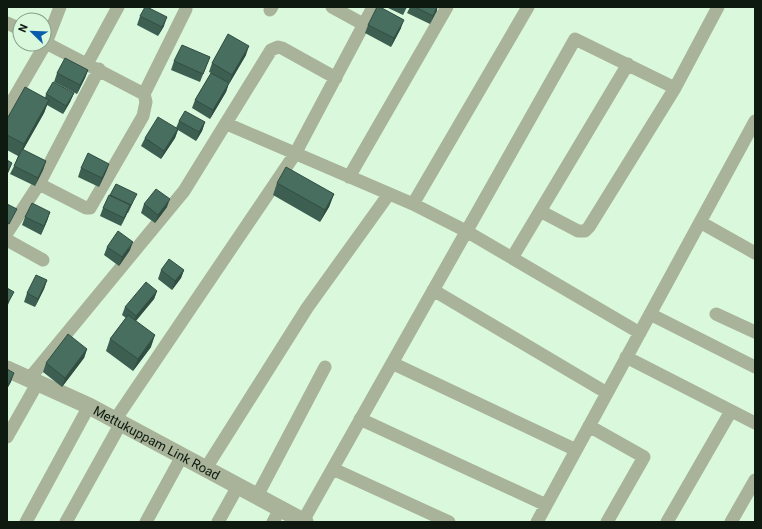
<svg xmlns="http://www.w3.org/2000/svg" width="762" height="529" font-family="Roboto,sans-serif">
<style>
.lines{fill:none;stroke-linecap:round;stroke-linejoin:round}
.minor{stroke:#a8b39a;stroke-width:13}
.tertiary{stroke:#a8b39a;stroke-width:17}
.wall{fill:#3d5f52}
.shaded-wall{fill:#324d42}
.building{fill:#476e5f;stroke:#324d42}
.labels{text-anchor:middle;dominant-baseline:central;stroke-width:3;stroke-linejoin:round;paint-order:stroke}
.street-label{font-size:13px;fill:#0e190f;stroke:#d9f8dc}
</style>
<rect width="100%" height="100%" fill="#d9f8dc"/>
<g class="lines">
<path class="minor" d="M332,7L363,24
M270,10L272,7
M7,23L20,29
M44,42L144,94L186,9
M87,64L118,7
M7,110L46,43L60,7
M227,124L413,204L466,231L640,333
M349,177L447,7
M39,184L86,208H90L143,116L146,102L144,94
M413,204L528,7
M540,211L578,231H585L589,227L675,88L718,7
M700,222L755,253
M7,233L39,184L99,69
M7,240L43,260
M512,258L628,64
M433,290L607,393
M650,314L755,367
M716,314L755,332
M626,357L755,423
M392,363L576,450
M29,379L184,191L271,50L278,47L282,48L336,78
M360,419L546,505
M115,420L295,154L373,7
M589,426L644,457L607,522
M7,437L37,384
M206,468L307,308L389,194
M333,469L449,522
M257,496L325,367
M303,521L575,39L675,88
M26,522L89,406
M66,522L121,423
M146,522L182,456
M218,522L238,486
M273,522L280,509
M537,522L755,121
M667,522L731,411
M731,522L755,480"/>
<path class="tertiary" id="s1" d="M7,369L89,406L305,522"/>
</g>
<path class="wall" d="M386,7H407L403,15Z
M410,7H438L430,24L407,13Z
M140,16L164,26L158,36L137,25Z
M368,25L401,28L391,47L365,33Z
M246,55L229,84V83L226,92L210,119L192,108L195,100L211,73L209,72L212,63Z
M210,57L200,82L171,70L174,61Z
M88,70L85,78L77,94L54,82L57,73Z
M74,93L70,102L63,114L47,105L44,113L23,150L46,161L43,170L35,186L10,174L14,166L18,156L7,150V119L45,98L46,94Z
M179,121L205,122L202,131L196,141L178,130L175,138L161,159L141,146L145,138L176,128Z
M109,164L106,172L99,187L78,177L81,168Z
M277,183L334,194L329,207L320,222L273,195Z
M116,184L133,202L128,213H127L121,226L100,216L103,208L110,196Z
M144,204L167,207L155,223L141,213Z
M50,212L47,221L41,235L22,225L25,217Z
M107,247L130,250L119,266L104,255Z
M161,270H184L181,278L172,290L158,279Z
M47,280L44,289L35,307L24,302L27,293Z
M157,291L154,299L136,321L151,347L133,371L106,351L110,339L126,318L122,315L125,307Z
M87,349L84,358L62,387L43,372L46,363Z"/>
<path class="shaded-wall" d="M437,7V11L430,24L433,16Z
M167,17L164,26L158,36L162,27Z
M404,20L401,28L391,47L394,38Z
M249,46L246,55L229,84L232,75Z
M88,70L85,78L77,94L80,85Z
M229,83L226,92L210,119L213,110Z
M74,93L70,102L63,114L66,106Z
M49,100L44,113L19,157L24,144Z
M205,122L202,131L196,141L199,132Z
M178,129L175,138L161,159L164,151Z
M46,161L43,170L35,186L38,178Z
M12,163L9,171L7,175V173Z
M109,164L106,172L99,187L102,178Z
M137,194L133,202L128,213L131,205Z
M334,194L329,207L320,222L325,210Z
M170,199L167,207L155,223L158,215Z
M130,205L127,214L121,226L124,218Z
M50,212L47,221L41,235L44,226Z
M133,242L130,250L119,266L122,257Z
M184,270L181,278L172,290L175,281Z
M47,280L44,289L35,307L38,299Z
M157,291L154,299L133,324L136,316Z
M14,292L10,300L7,307V304Z
M155,335L151,347L133,371L138,359Z
M87,349L84,358L62,387L65,378Z
M14,373L11,382L7,389V387Z"/>
<path class="building" d="M145,7H147L167,17L162,27L140,16Z
M377,7H380L404,20L394,38L368,25Z
M415,7H437L433,16Z
M228,34L249,46L232,75L212,63Z
M182,45L210,57L203,74L174,61Z
M65,58L88,70L80,85L57,73Z
M211,73L229,83L213,110L195,100Z
M53,82L74,93L66,106L46,94Z
M25,87L49,100L24,144L7,135V119Z
M185,111L205,122L199,132L179,121Z
M158,117L178,129L164,151L145,138Z
M22,149L46,161L38,178L14,166Z
M88,153L109,164L102,178L81,168Z
M7,160L12,163L7,173Z
M286,167L334,194L325,210L277,183Z
M116,184L137,194L131,205L110,195Z
M156,189L170,199L158,215L144,204Z
M109,195L130,205L124,218L103,208Z
M32,203L50,212L44,226L25,217Z
M7,204L17,209L9,224L7,223Z
M118,231L133,242L122,257L107,247Z
M169,259L184,270L175,281L161,270Z
M36,275L47,280L38,299L27,293Z
M146,282L157,291L136,316L125,307Z
M7,288L14,292L7,304Z
M128,315L155,335L138,359L110,339Z
M68,334L87,349L65,378L46,363Z
M7,369L14,373L7,387Z"/>
<g class="labels">
<g class="street-label">
<text stroke="none"><textPath href="#s1" startOffset="167">Mettukuppam Link Road</textPath></text>
</g>
</g>
<rect width="762" height="529" fill="none" stroke="#0e190f" stroke-width="16"/>
<g transform="translate(32 32) rotate(293)"><circle r="19" fill="#d9f8dc" stroke="#889f8a"/>
<path d="M0-3L7 15L0 10L-7 15Z" fill="#075dab"/>
<text y="-6" font-size="11" font-weight="bold" text-anchor="middle" fill="#0e190f">N</text>
</g>
</svg>
